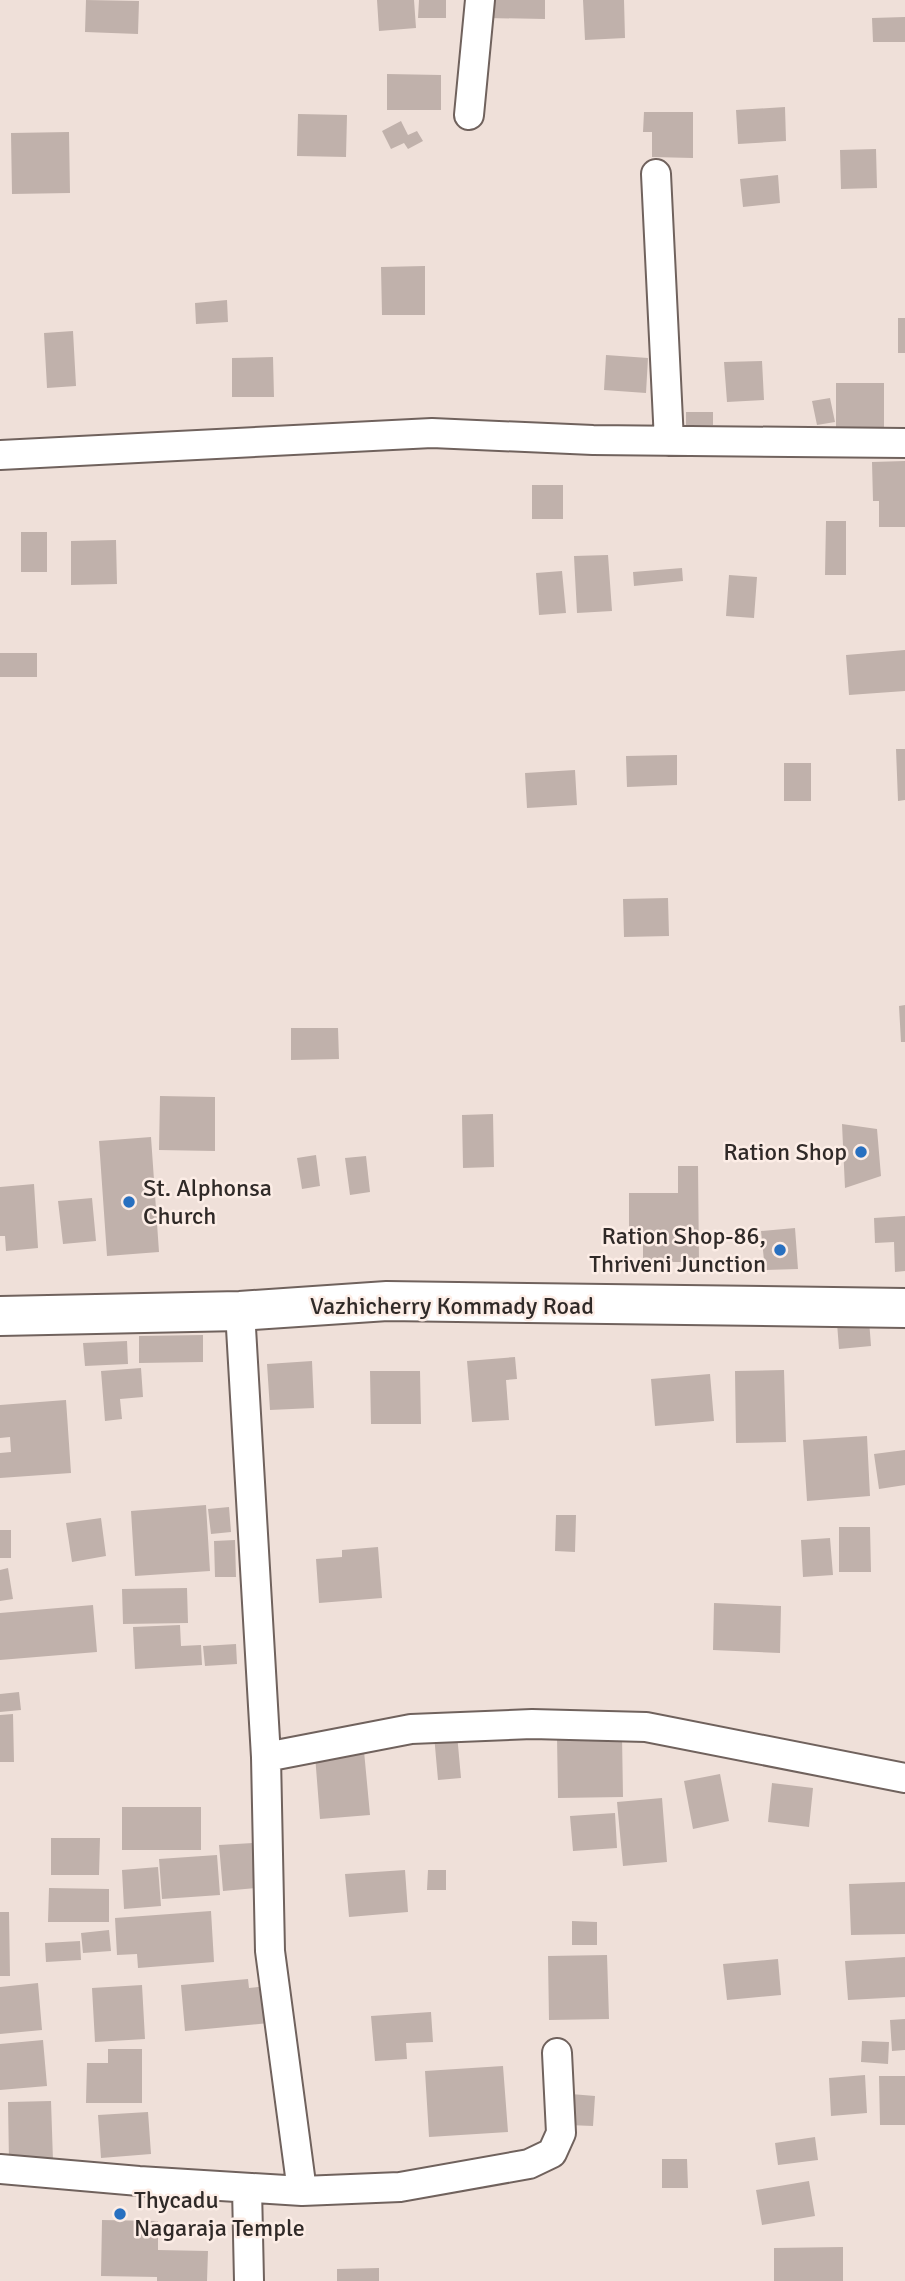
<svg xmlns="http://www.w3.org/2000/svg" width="905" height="2281" font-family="Signika,sans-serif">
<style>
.building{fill:#c0b1ab}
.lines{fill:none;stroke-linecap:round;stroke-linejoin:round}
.street-casing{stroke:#70625d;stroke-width:32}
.secondary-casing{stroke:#70625d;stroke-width:42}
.street{stroke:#fff;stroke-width:28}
.secondary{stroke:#fff;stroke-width:38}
.poi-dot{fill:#2870c0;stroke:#fcede6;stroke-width:2.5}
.labels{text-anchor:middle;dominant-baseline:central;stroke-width:5;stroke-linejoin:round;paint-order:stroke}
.poi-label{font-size:24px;fill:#302a28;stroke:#fcede6;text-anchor:end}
.street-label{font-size:24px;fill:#302a28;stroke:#fcede6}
</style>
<rect width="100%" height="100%" fill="#efe0d9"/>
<path class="building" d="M86,0L139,1L138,34L85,32Z
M377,0H414L416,28L379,31Z
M419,0H446V18H418Z
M487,0H545V19L487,18Z
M583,0H624L625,38L585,40Z
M905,17V42H873L872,18Z
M387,74L441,75V110H387Z
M785,107L786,141L738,144L736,110Z
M644,112H693V158L652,157V132H643Z
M298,114L347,115L346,157L297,156Z
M401,121L408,135L417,131L423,141L408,149L404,143L391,149L382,131Z
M69,132L70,193L12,194L11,133Z
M876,149L877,188L841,189L840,150Z
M778,175L780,203L743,207L740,179Z
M425,266V315H382L381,267Z
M227,300L228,322L196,324L195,303Z
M898,318H905V353H898Z
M73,331L76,386L47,388L44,333Z
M606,355L648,358L646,393L604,390Z
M273,357L274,397H232V358Z
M762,361L764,400L727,402L724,362Z
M836,383H884V429H836Z
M830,398L835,422L817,425L812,401Z
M686,412H713V425H686Z
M905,461V527H879V501H873L872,462Z
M532,485H563V519H532Z
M826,521H846V575H825Z
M21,532H47V572H21Z
M116,540L117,584L71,585V541Z
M608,555L612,611L577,613L574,556Z
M682,568L683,581L634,586L633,572Z
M562,571L566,613L539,615L536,573Z
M729,575L757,577L754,618L726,616Z
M905,650V691L849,695L846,655Z
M0,653H37V677H0Z
M896,749H905V800L898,801Z
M677,755V785L627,787L626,756Z
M784,763H811V801H784Z
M575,770L577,805L527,808L525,773Z
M668,898L669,936L624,937L623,899Z
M905,1005V1042H901L899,1006Z
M291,1028H338L339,1059L291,1060Z
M160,1096L215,1097V1151L159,1150Z
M493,1114L494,1167L463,1168L462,1115Z
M842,1124L877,1129L881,1176L845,1188Z
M151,1137L159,1252L107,1256L99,1141Z
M316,1155L320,1186L302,1189L297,1158Z
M366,1156L370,1192L350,1195L345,1158Z
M678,1166H698L699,1262H643V1233H629V1193H678Z
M34,1184L38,1248L6,1251L5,1236H0V1187Z
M92,1198L96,1241L63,1244L58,1201Z
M905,1216V1271L895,1272L894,1242L875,1243L874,1218Z
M795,1228L798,1269L765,1270L761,1231Z
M869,1320L871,1346L839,1349L837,1323Z
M203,1335V1362L139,1363V1336Z
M127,1341L128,1364L85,1366L83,1343Z
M515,1357L517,1379L506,1380L509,1420L472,1422L467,1361Z
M312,1361L314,1408L270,1410L267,1364Z
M141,1368L143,1397L120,1399L122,1419L105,1421L101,1371Z
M784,1370L786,1442L736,1443L735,1371Z
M370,1371H420L421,1424H371Z
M710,1374L714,1421L655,1426L651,1379Z
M66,1400L71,1473L0,1478V1453L11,1452L10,1437L0,1438V1405Z
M867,1436L870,1496L807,1501L803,1440Z
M905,1450V1485L879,1489L874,1454Z
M206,1505L210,1571L135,1576L131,1511Z
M229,1507L231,1532L211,1534L208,1509Z
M556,1515H576L575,1552L555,1551Z
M101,1518L106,1556L72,1562L66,1523Z
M839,1527H870L871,1572H839Z
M0,1530H11V1558H0Z
M830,1538L833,1575L803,1577L801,1540Z
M235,1540L236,1577H215L214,1541Z
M378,1547L382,1598L319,1603L316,1559L342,1557V1550Z
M8,1568L13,1599L0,1601V1570Z
M187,1588L188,1623L123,1624L122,1589Z
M714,1603L781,1606L780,1653L713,1650Z
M93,1605L97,1652L0,1660V1613Z
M180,1625L181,1646L201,1645L202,1665L135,1669L133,1627Z
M236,1644L237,1664L205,1666L203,1646Z
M19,1692L21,1710L0,1712V1694Z
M13,1714L14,1762H0V1715Z
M457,1734L461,1778L438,1780L434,1735Z
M622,1735L623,1797L558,1798L557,1736Z
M364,1751L370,1815L320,1819L315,1755Z
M720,1774L729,1821L693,1829L684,1781Z
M772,1783L813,1788L809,1827L768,1822Z
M662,1798L667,1862L623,1866L617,1802Z
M122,1807H201V1850H122Z
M615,1813L617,1848L573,1851L570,1816Z
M51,1838H100L99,1875H51Z
M253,1843L256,1888L223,1891L219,1845Z
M217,1855L220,1895L162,1899L159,1859Z
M158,1867L161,1906L124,1909L122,1870Z
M405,1870L408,1912L349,1917L345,1874Z
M428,1870H446V1890H427Z
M905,1882V1934L851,1935L849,1884Z
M49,1888L109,1889V1922H48Z
M211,1911L214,1962L138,1968L137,1954L117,1955L115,1918Z
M0,1912H9L10,1976H0Z
M572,1921L597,1922V1945H572Z
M109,1930L111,1951L83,1953L81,1933Z
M80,1941L81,1960L46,1962L45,1943Z
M607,1955L609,2019L549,2020L548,1956Z
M905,1957V1997L848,2000L845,1961Z
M778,1959L781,1995L727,2000L723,1964Z
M248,1979L249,1988L266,1986L269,2023L185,2031L181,1985Z
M38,1983L42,2030L0,2034V1987Z
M142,1985L145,2039L95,2042L92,1988Z
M431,2012L433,2042L406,2043L407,2059L375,2061L371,2016Z
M905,2019V2050L892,2051L890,2020Z
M43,2040L47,2086L0,2090V2044Z
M862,2041L889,2042L888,2064L861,2062Z
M108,2049H142V2103H86L87,2063H108Z
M503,2066L508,2132L429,2137L425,2071Z
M865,2075L867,2113L831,2116L829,2078Z
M879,2076H905V2125H880Z
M571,2094L595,2096L593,2126L568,2125Z
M51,2101L53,2161L9,2162L8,2102Z
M148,2112L151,2154L101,2158L98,2115Z
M815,2137L818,2160L778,2165L775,2143Z
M662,2159H687L688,2188H662Z
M809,2181L815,2216L762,2225L756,2190Z
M102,2220L158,2221V2250L208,2251L207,2281H157V2277L101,2276Z
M843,2247V2281H774V2248Z
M379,2268V2281H337V2269Z"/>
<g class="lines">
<defs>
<path id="street" d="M469,115L480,0
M656,174L669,441
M0,455L432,433L593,440L905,443
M240,1311L266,1757L270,1951L302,2191
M266,1757L411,1729L532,1724L646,1727L905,1778
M0,2169L139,2181L302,2191L400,2187L529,2164L552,2153L561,2133L557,2053
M247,2188L249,2281"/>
<path id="secondary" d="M0,1316L240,1311L387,1301L905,1308"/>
</defs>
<use href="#street" class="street-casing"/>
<use href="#secondary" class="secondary-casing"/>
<use href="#street" class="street"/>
<use href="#secondary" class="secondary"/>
</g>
<g class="poi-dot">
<circle cx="861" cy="1152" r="7"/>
<circle cx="129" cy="1202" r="7"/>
<circle cx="780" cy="1250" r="7"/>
<circle cx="120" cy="2214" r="7"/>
</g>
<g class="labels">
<g class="poi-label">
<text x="847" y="1152">Ration Shop</text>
<text x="143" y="1188" text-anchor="start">St. Alphonsa<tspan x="143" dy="28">Church</tspan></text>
<text x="766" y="1236">Ration Shop-86,<tspan x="766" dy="28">Thriveni Junction</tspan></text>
<text x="134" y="2200" text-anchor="start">Thycadu<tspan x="134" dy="28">Nagaraja Temple</tspan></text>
</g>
<g class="street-label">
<text x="452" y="1306">Vazhicherry Kommady Road</text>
</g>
</g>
</svg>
